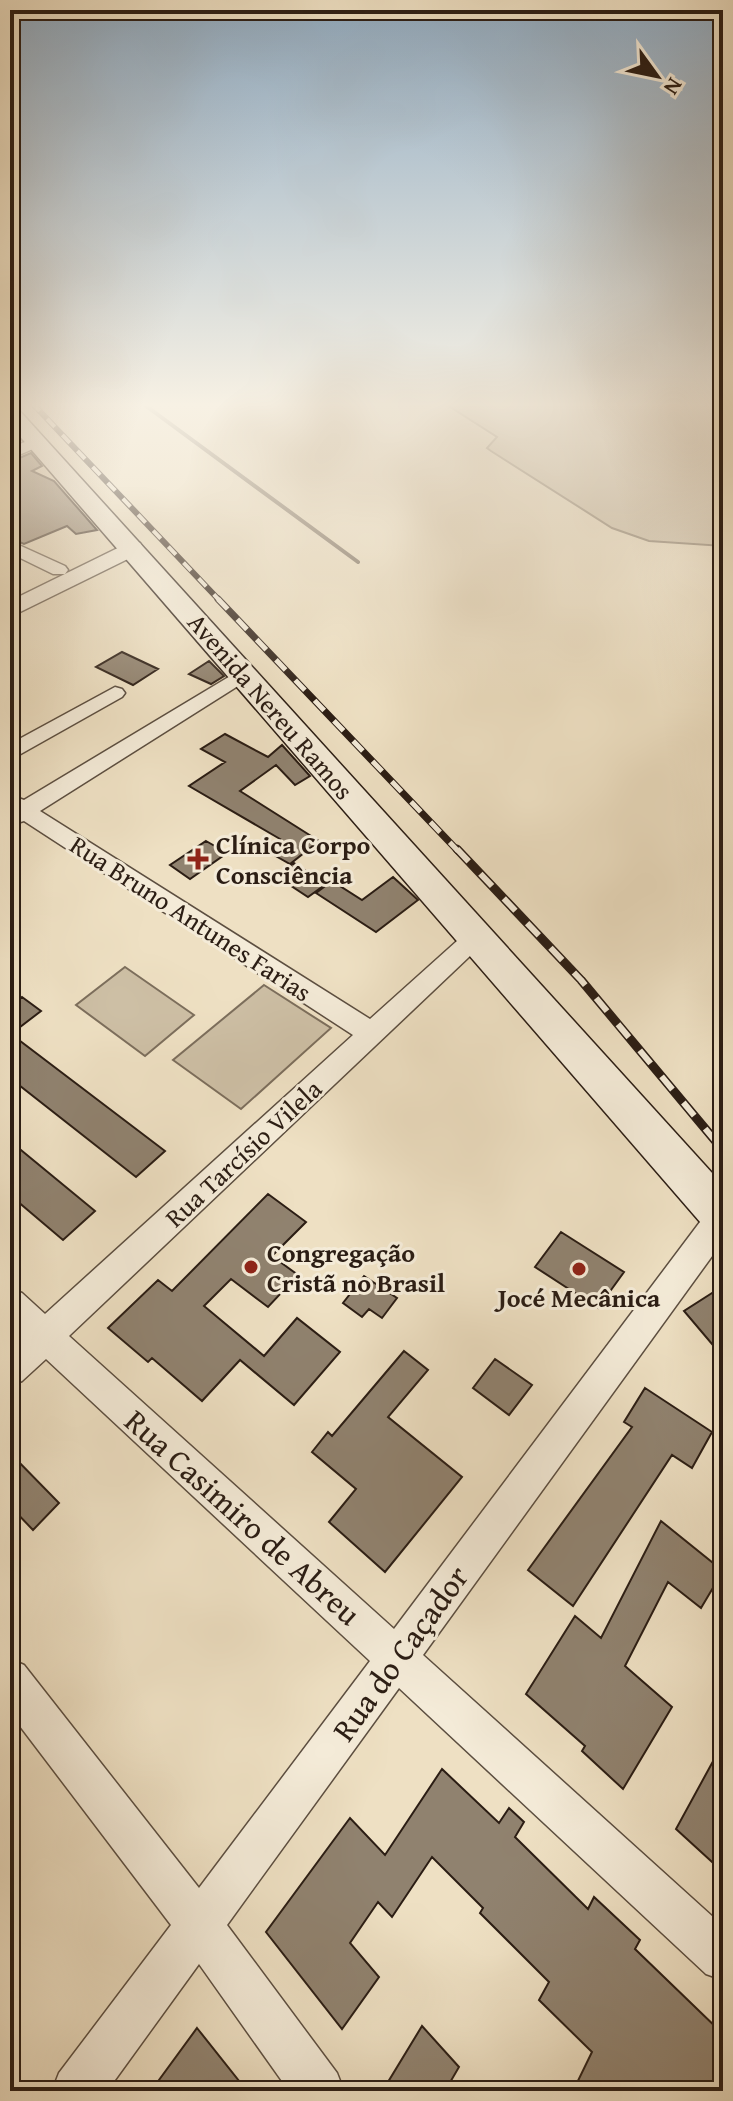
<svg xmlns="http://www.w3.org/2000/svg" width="733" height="2101" font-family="'Gentium Book Plus',serif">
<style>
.green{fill:#cdbfa5;stroke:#7c6e5c;stroke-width:2}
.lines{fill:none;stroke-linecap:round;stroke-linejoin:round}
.stream{stroke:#786a5a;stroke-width:4}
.building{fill:#90826f;stroke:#2b1d14;stroke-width:2}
.minor-casing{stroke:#5c4e40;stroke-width:3}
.tertiary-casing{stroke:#5c4e40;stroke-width:3}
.secondary-casing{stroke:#2b1d14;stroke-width:3}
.minor{fill:#f4ebd8;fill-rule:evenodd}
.tertiary{fill:#f4ebd8;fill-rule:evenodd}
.secondary{fill:#f4ebd8;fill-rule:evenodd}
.rail-far2-casing{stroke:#2b1d14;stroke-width:6}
.rail-far1-casing{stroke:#2b1d14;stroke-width:7}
.rail-casing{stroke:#2b1d14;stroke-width:9}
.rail-far2{stroke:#f4ebd8;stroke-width:4;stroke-dasharray:11;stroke-linecap:butt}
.rail-far1{stroke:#f4ebd8;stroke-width:5;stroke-dasharray:14;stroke-linecap:butt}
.rail{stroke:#f4ebd8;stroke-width:6;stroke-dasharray:17;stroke-linecap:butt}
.poi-dot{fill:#8f2418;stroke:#f4ebd8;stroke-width:3}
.labels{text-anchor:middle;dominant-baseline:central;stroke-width:6;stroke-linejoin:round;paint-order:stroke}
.street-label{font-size:26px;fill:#2b1d14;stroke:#f4ebd8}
.poi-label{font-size:26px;font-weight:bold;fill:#2b1d14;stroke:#f4ebd8;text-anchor:start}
.near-street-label{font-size:32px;fill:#2b1d14;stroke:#f4ebd8}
</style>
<rect width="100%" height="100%" fill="#eee0c3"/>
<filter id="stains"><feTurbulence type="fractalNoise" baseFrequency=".0025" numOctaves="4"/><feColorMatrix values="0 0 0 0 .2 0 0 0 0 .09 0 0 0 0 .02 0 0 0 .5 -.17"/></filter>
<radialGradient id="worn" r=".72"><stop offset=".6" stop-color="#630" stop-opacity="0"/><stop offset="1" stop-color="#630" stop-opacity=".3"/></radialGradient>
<path class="green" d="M444,403H723V546L649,541L612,528L491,451L487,448L497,437Z
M125,967L194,1015L145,1056L76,1005Z
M264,985L331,1028L241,1109L173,1060Z"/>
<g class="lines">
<path class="stream" d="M142,403L358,562"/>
</g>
<path class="building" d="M31,453L42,466L32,471L54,481L97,530L76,534L67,526L24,544L10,538V462Z
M122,652L158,669L133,685L96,667Z
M209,661L224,676L211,684L189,674Z
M225,734L268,757L282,745L310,776L295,785L276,765L240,791L319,841L290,864L265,850L280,839L189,786L225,762L201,749Z
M206,841L227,853L190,879L170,865Z
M294,863L326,884L308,897L276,876Z
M393,877L418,900L376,932L316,893L332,881L362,900Z
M22,997L41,1011L11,1034L165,1151L136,1177L10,1078V1006Z
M10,1141L95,1211L63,1240L10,1195Z
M268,1194L306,1222L272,1256L298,1275L268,1307L231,1279L204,1306L264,1356L297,1318L340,1352L294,1405L240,1360L202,1401L152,1358L148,1362L108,1328L158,1280L172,1291Z
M561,1232L624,1272L598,1308L535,1267Z
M364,1276L397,1298L382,1318L369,1309L362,1317L343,1303Z
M723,1286V1357L684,1311Z
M404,1351L428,1370L388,1417L462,1477L385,1572L329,1522L356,1489L312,1452L328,1432L332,1436Z
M495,1359L532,1385L509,1415L473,1388Z
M645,1388L712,1432L692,1468L672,1455L573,1606L528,1570L632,1427L624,1422Z
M10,1453L59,1503L33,1530L10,1506Z
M661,1521L723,1571L701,1608L668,1582L625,1666L672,1707L623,1789L582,1751L585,1746L526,1694L575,1616L601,1638Z
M723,1743V1872L676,1829Z
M442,1769L499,1823L509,1808L524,1822L515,1837L588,1909L594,1897L640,1940L635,1949L723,2034V2091H573L592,2052L539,2000L549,1982L480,1913L483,1908L432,1857L392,1917L378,1902L350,1943L379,1977L342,2029L266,1932L350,1818L385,1855Z
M422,2026L459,2067L445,2091H396L388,2082Z
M197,2028L247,2091H167L159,2080Z"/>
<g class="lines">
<defs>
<path id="minor" d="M37,437L45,442L42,445L10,459V448Z
M10,541L65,566L68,570L65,574H53L10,553Z
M242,669L249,671L252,675L249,679L40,811L370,1019L467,932L476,929L485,932L489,938L69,1336L394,1629L712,1206L723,1202V1241L423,1655L723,1926V1980L706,1974L399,1688L227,1925L337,2073L344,2091H289L199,1964L107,2091H52L59,2073L171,1925L10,1713V1659L24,1665L199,1888L370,1661L46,1359L22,1381L10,1386V1346L21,1336L10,1326V1289L22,1293L45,1314L353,1035L24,821L10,825V795L24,800Z
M115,687L122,689L125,693L122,697L10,760V744Z"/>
<path id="tertiary" d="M132,541L140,543L143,548L140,553L10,617V601Z"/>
<path id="secondary" d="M10,406L17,408L723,1185V1236L707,1230L10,425Z"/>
</defs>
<use href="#minor" class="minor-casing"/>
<use href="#tertiary" class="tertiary-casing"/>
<use href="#secondary" class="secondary-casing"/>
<use href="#minor" class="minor"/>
<use href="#tertiary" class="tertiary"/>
<use href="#secondary" class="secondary"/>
<defs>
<path id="rail-far2" d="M32,403L220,601"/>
<path id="rail-far1" d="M218,599L458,851"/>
<path id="rail" d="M457,849L581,980L723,1150"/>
</defs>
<use href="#rail-far2" class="rail-far2-casing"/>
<use href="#rail-far1" class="rail-far1-casing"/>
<use href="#rail" class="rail-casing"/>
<use href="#rail-far2" class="rail-far2"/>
<use href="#rail-far1" class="rail-far1"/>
<use href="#rail" class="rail"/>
</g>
<linearGradient id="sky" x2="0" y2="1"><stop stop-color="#90abc2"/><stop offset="0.58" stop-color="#f7f1e4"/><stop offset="1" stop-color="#f7f1e4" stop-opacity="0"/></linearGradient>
<rect width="733" height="698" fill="url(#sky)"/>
<g class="poi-dot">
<path d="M194 847h8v8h8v8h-8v8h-8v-8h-8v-8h8z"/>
<circle cx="251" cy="1267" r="8"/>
<circle cx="579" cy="1269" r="8"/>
</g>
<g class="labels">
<g class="street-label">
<text transform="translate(271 706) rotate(49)">Avenida Nereu Ramos</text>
<text transform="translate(191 918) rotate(33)">Rua Bruno Antunes Farias</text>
<text transform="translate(243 1153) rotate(-43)">Rua Tarcísio Vilela</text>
</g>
<g class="poi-label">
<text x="216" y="844">Clínica Corpo<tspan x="216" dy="30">Consciência</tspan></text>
<text x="267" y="1252">Congregação<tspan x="267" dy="30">Cristã no Brasil</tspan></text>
<text x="579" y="1297" text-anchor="middle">Jocé Mecânica</text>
</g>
<g class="near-street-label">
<text transform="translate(243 1517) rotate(42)">Rua Casimiro de Abreu</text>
<text transform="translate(400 1653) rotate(-54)">Rua do Caçador</text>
</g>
</g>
<rect width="733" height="2101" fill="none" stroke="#eee0c3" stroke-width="40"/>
<rect x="12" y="12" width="709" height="2077" fill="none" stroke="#2b1d14" stroke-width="4"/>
<rect x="20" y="20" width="693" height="2061" fill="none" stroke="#2b1d14" stroke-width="2"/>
<g transform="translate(657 76) rotate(123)" stroke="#f4ebd8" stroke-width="6" paint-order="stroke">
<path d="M0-6L14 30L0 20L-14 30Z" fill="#2b1d14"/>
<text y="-12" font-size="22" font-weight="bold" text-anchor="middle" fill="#2b1d14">N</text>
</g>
<rect width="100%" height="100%" filter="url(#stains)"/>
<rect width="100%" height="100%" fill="url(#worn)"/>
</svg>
